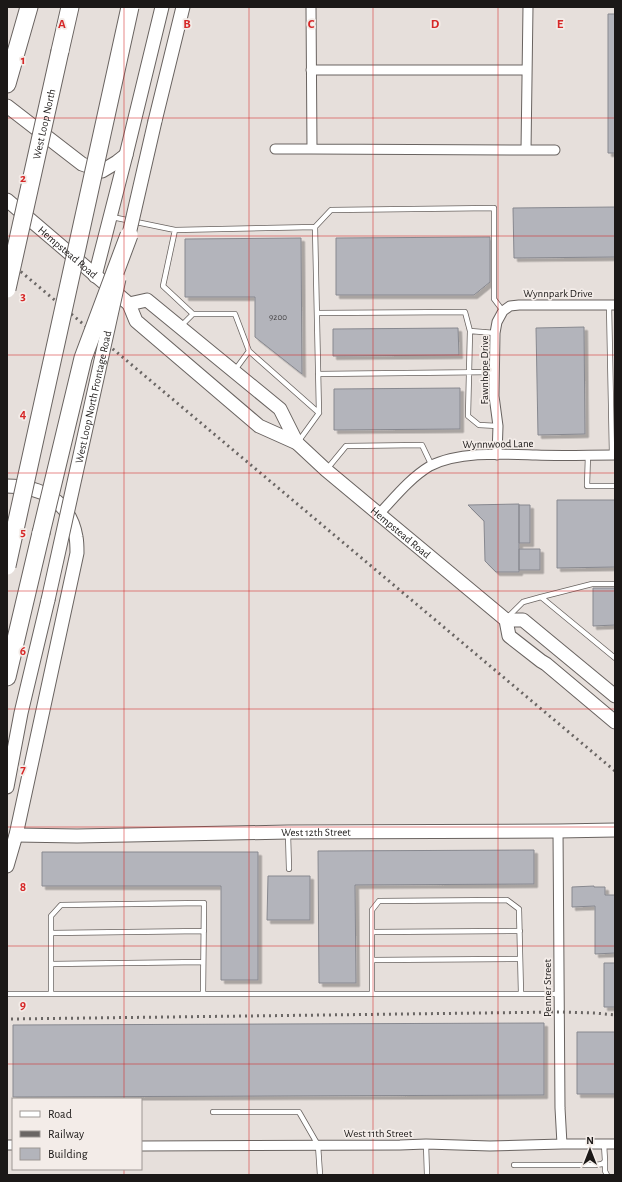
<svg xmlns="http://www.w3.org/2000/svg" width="622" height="1182" font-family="'Alegreya Sans',sans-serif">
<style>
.building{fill:#b3b4bb;stroke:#87888f;filter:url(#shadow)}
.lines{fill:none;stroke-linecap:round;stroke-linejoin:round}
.lane-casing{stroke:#696360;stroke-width:6}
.street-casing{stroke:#696360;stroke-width:11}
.secondary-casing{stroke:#696360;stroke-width:15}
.highway-casing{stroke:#696360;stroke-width:19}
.lane{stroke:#fff;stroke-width:4.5}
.street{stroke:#fff;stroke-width:9}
.secondary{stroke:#fff;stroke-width:13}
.highway{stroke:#fff;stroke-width:17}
.rail{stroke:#6a6664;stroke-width:3;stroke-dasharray:2 4;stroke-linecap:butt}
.secondary-bridge-casing{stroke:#696360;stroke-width:15;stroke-linecap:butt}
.highway-bridge-casing{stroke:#696360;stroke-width:19;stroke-linecap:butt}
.secondary-bridge{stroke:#fff;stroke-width:13}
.highway-bridge{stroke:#fff;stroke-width:17}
.grid{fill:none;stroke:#d62828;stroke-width:1;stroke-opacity:0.55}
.labels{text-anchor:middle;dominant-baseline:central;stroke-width:3.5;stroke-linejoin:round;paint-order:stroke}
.number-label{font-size:9px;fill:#413f40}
.street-label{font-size:11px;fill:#1b1817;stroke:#f3ece8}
.grid-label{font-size:13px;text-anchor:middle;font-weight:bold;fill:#d62828;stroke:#f3ece8;stroke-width:3.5;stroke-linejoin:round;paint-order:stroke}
</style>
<defs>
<filter id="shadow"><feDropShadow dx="3.5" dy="3.5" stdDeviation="0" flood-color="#0004"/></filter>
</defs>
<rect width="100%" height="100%" fill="#e6dfdb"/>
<path class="building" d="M608,14H615V153H608Z
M615,207V257L514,258L513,208Z
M490,237V282L474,295H336V238Z
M301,238L302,374L255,337V297H185V239Z
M584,327L585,434L538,435L536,328Z
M458,328L459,355L333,356V329Z
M460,388V429L334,430V389Z
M557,500H615V567L557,568Z
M519,504V572H496L485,561L484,521L468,505Z
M519,505H530V543H519Z
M519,549H540V570H519Z
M593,588H615V625L593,626Z
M534,850V884L355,885L356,983H319L318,851Z
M42,852H258V980H221V886H42Z
M268,876H310V920H267Z
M594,886V887H605V895H615V953L595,954V906L572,907V887Z
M604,963H615V1007H604Z
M544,1023V1095L13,1097V1025Z
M577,1032H615V1094H577Z"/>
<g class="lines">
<defs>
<path id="lane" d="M112,217L175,230L315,227
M175,230L163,286L193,314H235L249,351L319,413
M609,305L612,455
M317,313L465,312L470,331L468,416L479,425L498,426
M181,326L193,314
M470,331L495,333
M235,370L249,351
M318,374L494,372
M298,442L319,413L315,227L331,210L494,208V299L503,311
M588,455L587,486H615
M327,469L346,446L422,445L432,466
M541,597L592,584H615
M508,617L523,602L541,597L615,658
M288,834L289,869
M372,932L520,931
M51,933L204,931
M372,960L520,959
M51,964L203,962
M7,994H559
M51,994V916L61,905L204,903L203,994
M372,994V910L379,901L507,900L519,909L521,994
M213,1112H299L318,1145L320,1175
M426,1144L427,1175
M605,1161V1171L607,1175
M514,1165H596L602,1164L605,1161L604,1144"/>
<path id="street" d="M311,7L312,149L526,150L528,7
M311,70H527
M275,149H312
M526,150H555
M497,455L498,426L494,396L495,333L497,322L503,311L510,306L519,305H615
M379,514C395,497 410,478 430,466C459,451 504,454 536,455C562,456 589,455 615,455
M558,831L560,1108L562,1144
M7,1145H13
M141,1146L400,1145L426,1144L490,1146L562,1144H615"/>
<g id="secondary">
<path d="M7,106L82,164L102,171L117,162L126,155"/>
<path d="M155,121L183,7"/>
<path id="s1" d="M7,200L129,304L136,321L259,426L297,443L326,470L506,620L509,636L541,661L546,664L615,722"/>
<path d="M95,276L126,155L162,7"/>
<path d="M129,304L147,300L280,409L297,443"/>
<path d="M7,486C41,486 70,501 76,537C77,542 77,548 77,553L16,835L7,866"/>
<path d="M506,620H523L615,696"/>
<path d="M7,787L21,713L48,600"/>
<path id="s2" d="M16,835L77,836L288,832L558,831L615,830"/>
</g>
<path id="highway" d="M60,51L70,7
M7,84L29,7
M7,677L41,533"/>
</defs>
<use href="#lane" class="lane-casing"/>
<use href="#street" class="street-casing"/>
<use href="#secondary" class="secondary-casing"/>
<use href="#highway" class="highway-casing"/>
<use href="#lane" class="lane"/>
<use href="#street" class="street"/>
<use href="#secondary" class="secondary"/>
<use href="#highway" class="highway"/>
<path class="rail" d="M7,260L615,771
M11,1019L559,1012L595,1013L615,1015"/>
<defs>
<g id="secondary-bridge">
<path d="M127,243L155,121"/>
<path id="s3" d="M48,600L119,279"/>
</g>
<g id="highway-bridge">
<path id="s4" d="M7,289L60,51"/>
<path d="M41,533L83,358L129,235"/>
<path d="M7,566L130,7"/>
</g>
</defs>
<use href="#secondary-bridge" class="secondary-bridge-casing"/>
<use href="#highway-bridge" class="highway-bridge-casing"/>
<use href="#secondary-bridge" class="secondary-bridge"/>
<use href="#highway-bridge" class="highway-bridge"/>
</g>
<path class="grid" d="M124,7V1099M249,7V1175M373,7V1175M498,7V1175M7,118H615M7,236H615M7,355H615M7,473H615M7,591H615M7,709H615M7,827H615M7,946H615M7,1064H615M124,1169V1175"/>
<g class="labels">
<g class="number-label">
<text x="278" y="317">9200</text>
</g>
<g class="street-label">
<text stroke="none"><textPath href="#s4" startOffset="169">West Loop North</textPath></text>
<text stroke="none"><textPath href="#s1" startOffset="80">Hempstead Road</textPath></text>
<text x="558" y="293">Wynnpark Drive</text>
<text transform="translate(484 370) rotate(-90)">Fawnhope Drive</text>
<text stroke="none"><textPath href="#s3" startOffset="208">West Loop North Frontage Road</textPath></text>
<text transform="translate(498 444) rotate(-1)">Wynnwood Lane</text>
<text stroke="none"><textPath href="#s1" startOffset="519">Hempstead Road</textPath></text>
<text stroke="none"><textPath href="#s2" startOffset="300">West 12th Street</textPath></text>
<text transform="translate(547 988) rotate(-90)">Penner Street</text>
<text x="378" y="1133">West 11th Street</text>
</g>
</g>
<g class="grid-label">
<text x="62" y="28">A</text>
<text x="187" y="28">B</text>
<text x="311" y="28">C</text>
<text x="435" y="28">D</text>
<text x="560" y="28">E</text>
<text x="23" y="64">1</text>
<text x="23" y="182">2</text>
<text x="23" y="300">3</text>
<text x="23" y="418">4</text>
<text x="23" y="536">5</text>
<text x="23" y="655">6</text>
<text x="23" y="773">7</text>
<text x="23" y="891">8</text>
<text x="23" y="1009">9</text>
</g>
<rect width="622" height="1182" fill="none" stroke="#1b1817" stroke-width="16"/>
<rect x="12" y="1098" width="130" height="72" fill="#f3ece8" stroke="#9d9794"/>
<rect x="20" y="1111" width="20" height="6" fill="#ffffff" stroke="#9d9794"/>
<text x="48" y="1118" font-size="12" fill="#1b1817">Road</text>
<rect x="20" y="1131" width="20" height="6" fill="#6a6664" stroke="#9d9794"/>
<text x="48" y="1138" font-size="12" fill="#1b1817">Railway</text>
<rect x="20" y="1148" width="20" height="12" fill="#b3b4bb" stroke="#9d9794"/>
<text x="48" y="1158" font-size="12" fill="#1b1817">Building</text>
<g transform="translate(590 1150)" stroke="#f3ece8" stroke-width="3" paint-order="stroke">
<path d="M0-3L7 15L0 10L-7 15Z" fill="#1b1817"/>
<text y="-6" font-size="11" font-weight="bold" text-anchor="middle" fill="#1b1817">N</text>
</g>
</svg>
